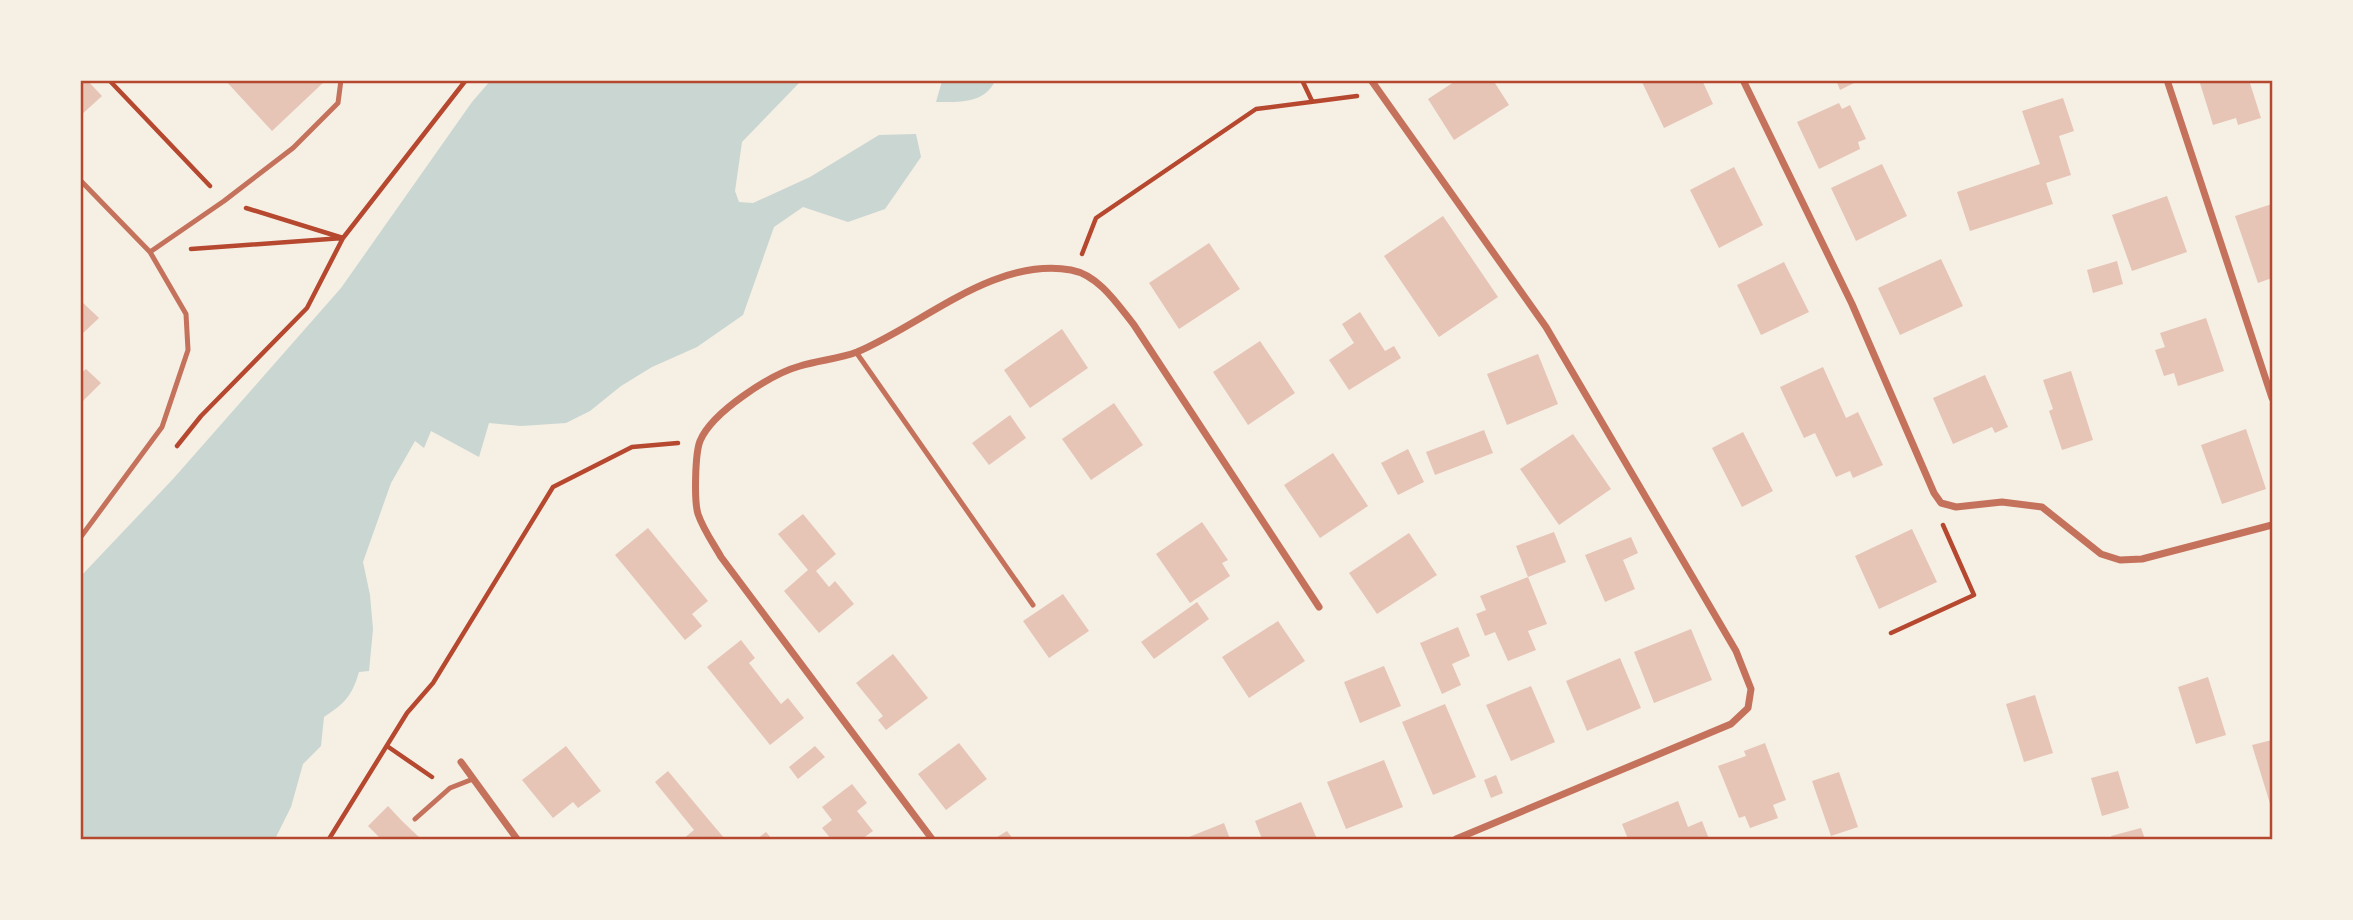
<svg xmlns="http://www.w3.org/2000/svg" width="2353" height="920" font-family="'IBM Plex Sans',sans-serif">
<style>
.water{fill:#c9d6d2}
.building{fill:#e6c5b7}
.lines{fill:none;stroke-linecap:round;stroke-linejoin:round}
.path{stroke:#b5482f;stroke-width:4.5}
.service{stroke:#c5725c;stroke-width:5}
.minor{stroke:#c5725c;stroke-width:7}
.neatline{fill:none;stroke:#b5482f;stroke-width:2.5}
</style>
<rect width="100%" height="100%" fill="#f6efe4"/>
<path class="water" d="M491,80L801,81L742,142L735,191L739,202L753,203L810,177L879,135L916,134L921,157L885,209L848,222L803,207L774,227L743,315L697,347L652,367L621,386L590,411L566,423L521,426L489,423L479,457L431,431L424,448L415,441L391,483L363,562L370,595L373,629L369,671L359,672C352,696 345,703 324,717L321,746L303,764L291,807L275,839H81V576L173,479L341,288L472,102Z
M942,81V80L995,81C984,104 959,102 936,102Z"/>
<path class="building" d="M80,80H87L102,96L80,116Z
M225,80H326L272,131Z
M1457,80H1493L1509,105L1454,140L1428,99Z
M1641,80H1702L1713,104L1664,128Z
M1836,80H1860L1840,90Z
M2199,80H2249L2261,118L2238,125L2236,118L2213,125Z
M2063,98L2074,131L2059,136L2071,175L2046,183L2053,204L1970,231L1957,192L2040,164L2022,111Z
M1839,103L1842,109L1850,105L1866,139L1858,142L1860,149L1819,169L1797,122Z
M1882,164L1907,216L1856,241L1831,188Z
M1734,167L1763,225L1719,248L1690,190Z
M2167,196L2187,252L2132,271L2112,215Z
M2272,204V278L2258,283L2235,216Z
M1443,216L1498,297L1439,337L1384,256Z
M1209,243L1240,289L1179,329L1149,283Z
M1941,259L1963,306L1900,335L1878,288Z
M2117,261L2123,284L2093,293L2087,270Z
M1784,262L1809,312L1761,335L1737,285Z
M80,300L99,318L80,336Z
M1360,312L1385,351L1394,346L1401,358L1349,390L1329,360L1354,343L1342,324Z
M2206,318L2224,371L2178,386L2174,373L2164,376L2155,350L2165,347L2160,333Z
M1062,329L1088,368L1030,408L1004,370Z
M1260,341L1295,393L1248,425L1213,372Z
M1538,354L1558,404L1507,425L1487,374Z
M1823,367L1846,418L1858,412L1883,465L1853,478L1850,471L1836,477L1815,433L1804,438L1780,387Z
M86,369L101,383L80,404V374Z
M2071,371L2093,440L2062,450L2049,411L2053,409L2043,380Z
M1985,375L2008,427L1995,433L1992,427L1953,444L1933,398Z
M1114,403L1143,445L1091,480L1062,439Z
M1010,415L1026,438L989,465L972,443Z
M2246,429L2266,489L2222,504L2201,445Z
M1484,430L1493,453L1435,475L1426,452Z
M1743,432L1773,491L1742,507L1712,448Z
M1573,434L1611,489L1559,525L1520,469Z
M1408,449L1424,482L1398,495L1381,463Z
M1333,453L1368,506L1320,538L1284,485Z
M803,514L836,554L816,571L829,587L835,581L854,604L819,633L784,591L808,570L778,534Z
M1202,522L1228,560L1222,563L1230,576L1190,603L1156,554Z
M648,528L708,601L692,614L702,626L685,640L615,555Z
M1912,529L1937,582L1879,609L1855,556Z
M1554,532L1566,562L1528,577L1516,546Z
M1409,533L1437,575L1377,614L1349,573Z
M1631,537L1638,553L1623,560L1635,589L1605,602L1585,555Z
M1528,577L1547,624L1528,631L1536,650L1508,661L1495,632L1485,636L1476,614L1486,610L1480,596Z
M1063,594L1089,631L1049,658L1023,621Z
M1197,602L1209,619L1154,659L1141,642Z
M1278,621L1305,661L1249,698L1222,657Z
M1458,627L1470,656L1452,664L1461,685L1442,694L1420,643Z
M1691,629L1712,680L1654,703L1634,652Z
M741,640L755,658L749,663L781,704L788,698L804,718L770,745L707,667Z
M893,654L928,698L886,730L878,720L883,716L856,683Z
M1620,658L1641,708L1587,731L1566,681Z
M1384,666L1401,706L1360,723L1344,682Z
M2208,677L2226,735L2196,744L2178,687Z
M1531,686L1555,742L1511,761L1486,705Z
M2035,695L2053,753L2024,762L2006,704Z
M1445,704L1476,777L1433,795L1402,722Z
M2272,740V810L2252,745Z
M959,743L987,779L946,810L918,774Z
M1765,743L1786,800L1773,805L1778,818L1750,828L1745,816L1739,818L1718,766L1746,756L1744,751Z
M566,746L601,791L578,808L573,802L553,818L522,780Z
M815,746L825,757L798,779L789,767Z
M1384,760L1403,807L1346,829L1327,782Z
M668,771L708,819L725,839H683L694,830L655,782Z
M2118,771L2129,808L2102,816L2091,778Z
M1839,772L1858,827L1831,836L1812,781Z
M1496,775L1503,793L1491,798L1484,780Z
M852,784L867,803L857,811L873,831L862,839H831L822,828L832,820L822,807Z
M1678,801L1688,827L1702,821L1709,839H1628L1622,824Z
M1301,802L1317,839H1262L1255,821Z
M388,806L402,821L421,839H381L368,826Z
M1224,823L1230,839H1184Z
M2141,828L2145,839H2112L2111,836Z
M1007,831L1013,839H994Z
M766,832L772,839H757Z"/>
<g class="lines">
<path class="path" d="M109,80L210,186
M1302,80L1312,101
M191,249L343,238L466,80
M1082,254L1096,218L1256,109L1357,96
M177,446L201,416L307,308L343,238L246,208
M1891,633L1974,595L1943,525
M387,746L432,777
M329,839L407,713L433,683L553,487L632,447L678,443"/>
<path class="service" d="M80,180L150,252L186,314L188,350L162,427L80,538
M150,252L224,201L293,148L338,103L341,80
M856,352L1033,605
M415,819L450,788L473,779"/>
<path class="minor" d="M1371,80L1546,327L1736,651L1751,689L1748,708L1731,724L1456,839
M1743,80L1852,304L1934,493L1941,503L1956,507L2002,502L2042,507L2101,554L2120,560L2142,559L2272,525
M2167,80L2272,398
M461,762L517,839
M932,839L721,557C713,543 703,529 698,514C694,501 695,454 700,441C712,412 771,374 800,366C819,360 839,359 857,352C925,323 994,257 1071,270C1099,275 1118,305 1134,325L1319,607"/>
</g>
<rect width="2353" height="920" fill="none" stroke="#f6efe4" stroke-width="164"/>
<rect x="82" y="82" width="2189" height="756" class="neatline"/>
</svg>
